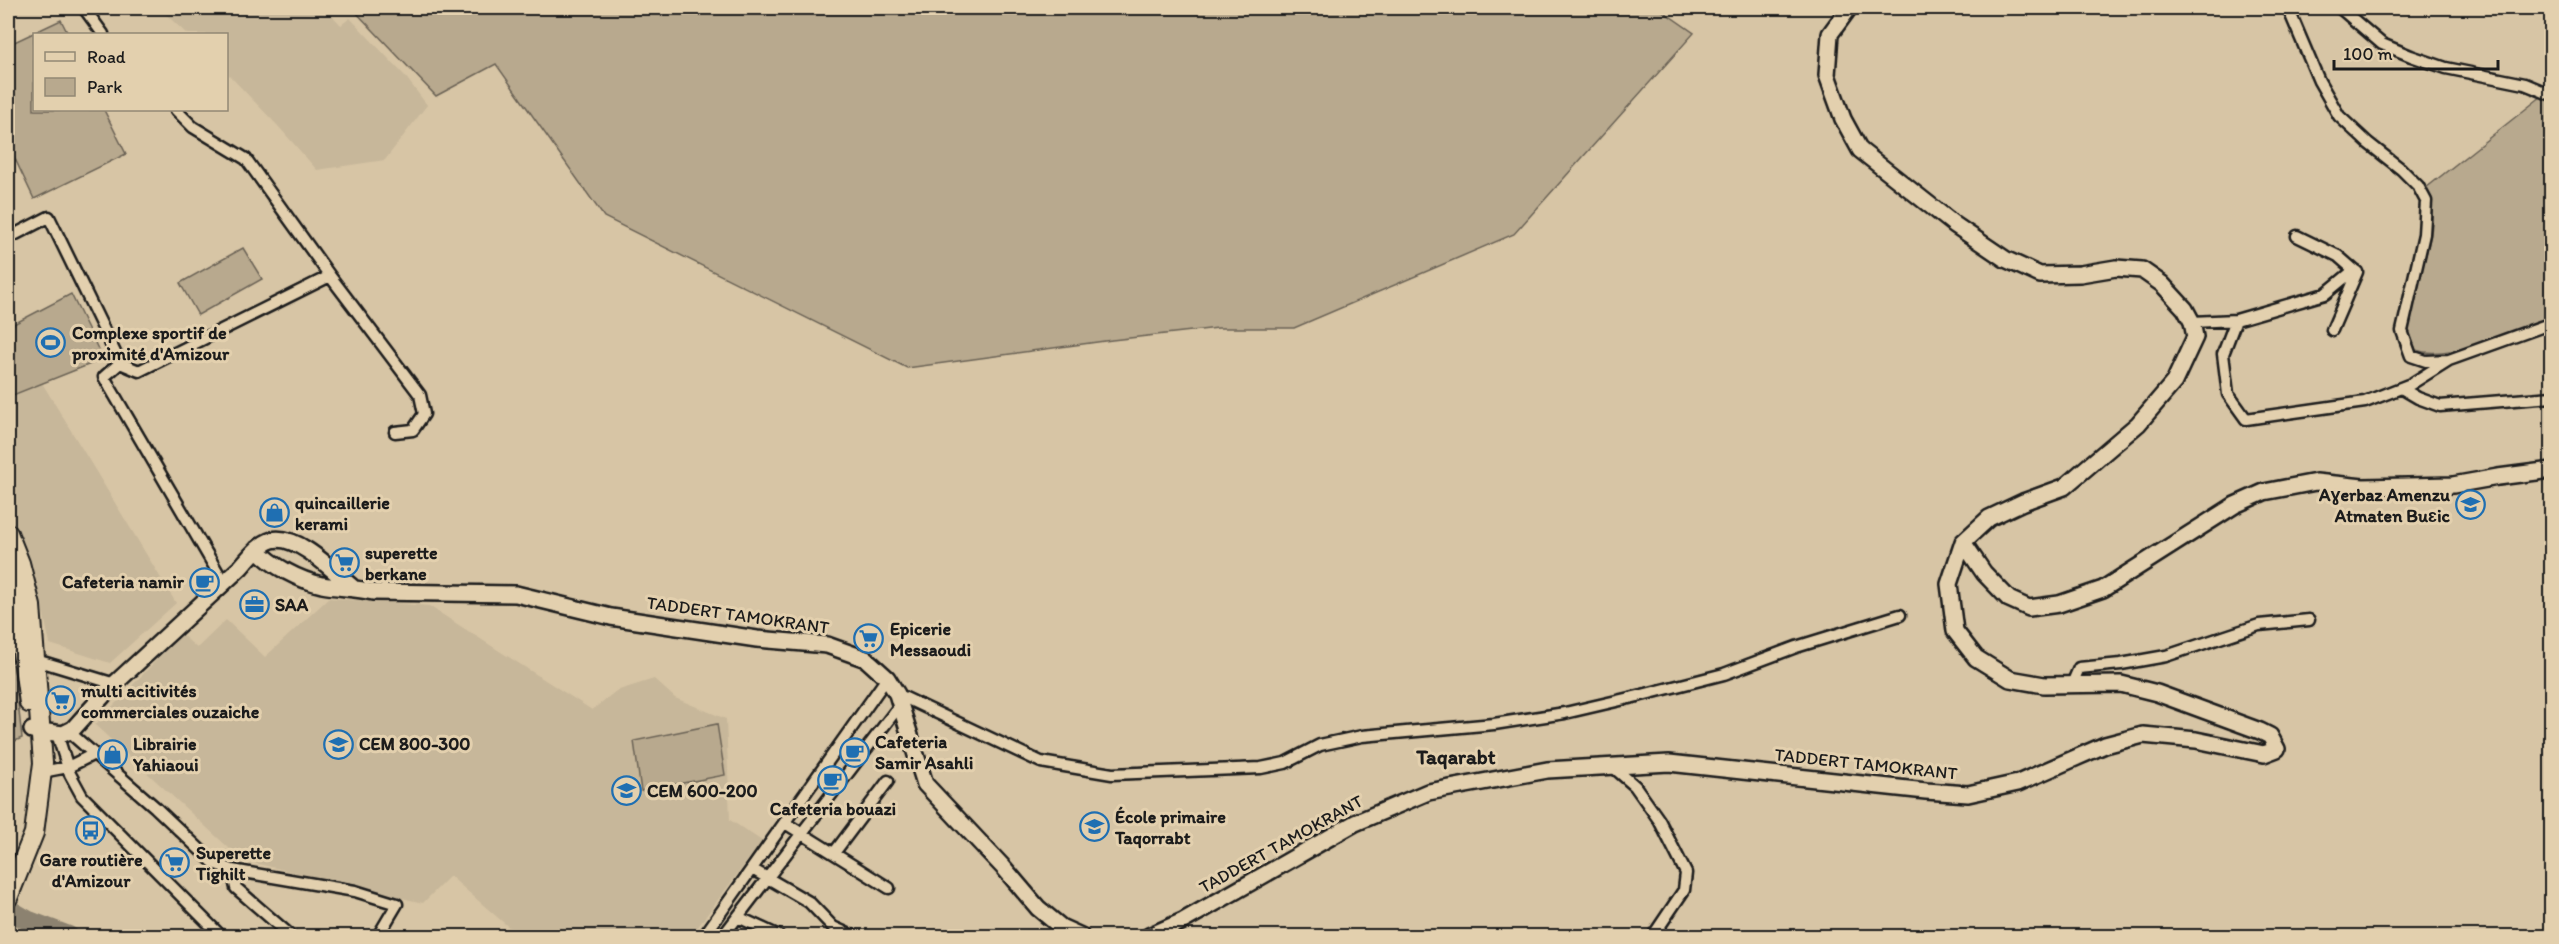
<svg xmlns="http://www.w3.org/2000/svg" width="2559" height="944" font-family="Itim,sans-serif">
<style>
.built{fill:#c7b79a}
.green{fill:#b8a98e;stroke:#6a6255;stroke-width:1.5}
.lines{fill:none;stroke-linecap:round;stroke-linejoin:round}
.river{stroke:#8c826f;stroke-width:20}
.street-casing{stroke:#1c1c1c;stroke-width:15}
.secondary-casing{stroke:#1c1c1c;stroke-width:20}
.primary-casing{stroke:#1c1c1c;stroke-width:22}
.street{stroke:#e3d0ae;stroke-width:10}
.secondary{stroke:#e3d0ae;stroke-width:15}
.primary{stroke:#e3d0ae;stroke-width:18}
.labels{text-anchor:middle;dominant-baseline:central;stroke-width:6;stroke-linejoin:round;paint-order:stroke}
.poi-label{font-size:18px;font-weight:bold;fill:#1c1c1c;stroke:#e3d0ae;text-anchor:start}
.street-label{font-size:18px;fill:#1c1c1c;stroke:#e3d0ae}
.quarter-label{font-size:21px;font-weight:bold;fill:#1c1c1c;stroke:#e3d0ae}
</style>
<rect width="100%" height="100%" fill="#d7c5a5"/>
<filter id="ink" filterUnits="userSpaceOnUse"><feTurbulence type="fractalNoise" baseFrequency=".0167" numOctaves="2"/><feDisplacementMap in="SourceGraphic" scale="12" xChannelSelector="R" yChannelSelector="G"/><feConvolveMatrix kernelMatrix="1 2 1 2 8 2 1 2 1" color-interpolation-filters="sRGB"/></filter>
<g filter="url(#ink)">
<path class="built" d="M159,8H325L341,25L350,18L405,76L427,105L385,160L317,170L278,126L227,73L226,34H187Z
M42,383L176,603L110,663L50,644L35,575L8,520V397Z
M329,598L429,606L592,710L616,691L654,679L675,698L726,719L730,820L762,841L691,936H519L450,876L423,903L242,860L95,725L181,634L197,648L226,620L265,657Z"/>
<path class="green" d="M352,8H1658L1694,33L1514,234L1294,328H1218L1112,340L907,368L604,217L496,64L436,96Z
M61,20L68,34H34V110H104L126,154L34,199L8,144V45Z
M2542,96L2551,100V316C2519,329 2449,362 2416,350C2414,344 2409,335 2409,329C2409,286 2447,228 2426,188Z
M243,248L262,279L198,315L180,283Z
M71,294L103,359L8,397V327Z
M8,614L22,738L8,744Z
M717,724L725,775L641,791L634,741Z"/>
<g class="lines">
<path class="river" d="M8,909L27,920L69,936"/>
<defs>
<path id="street" d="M84,8L103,34
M2288,8L2319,81L2339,116L2368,143L2401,169L2418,186L2426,201L2424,234L2402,331L2411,356L2426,361L2449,360L2552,323
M2340,8L2382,44L2411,56L2446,68L2525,84L2552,95
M176,110L193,127L246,159L330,276L420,395L424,414L413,430L395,432
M8,238L49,217L120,363L139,371L330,276
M2236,320L2223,354L2228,394L2246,419L2365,402L2411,384L2449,360
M2192,322L2236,320L2325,294L2354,270L2338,256L2297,236
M2332,330L2357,272L2354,270
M120,363L104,377L224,583
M2401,388L2418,398L2440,406L2552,397
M36,660L115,684
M2072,684L2079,668L2121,664L2166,656L2259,625L2309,620
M897,694L1041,762L1112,774L1261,768L1285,763L1320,745L1362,736L1494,724L1565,713L1638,696L1724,674L1796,647L1900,615
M69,732L155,807L214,863L232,870L355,891L397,904L378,936
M57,734L70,774L82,796L221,936
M1612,766L1635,786L1659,820L1686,873L1684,890L1653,936
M42,772L68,767L94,754
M785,823L889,888
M834,853L888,781
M752,869L809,902L833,927L853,936
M232,870L236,888L291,936
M738,917L779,936
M704,936L887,678
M723,936L900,705"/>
<path id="secondary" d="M1963,542L1984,573L2009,599L2029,608L2059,604L2103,589L2235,505L2264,492L2316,482L2363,487L2453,485L2498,477L2552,470
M257,549C272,566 299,580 322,585C339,588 356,588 373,592L516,594L611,617L757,639L827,645L866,659L887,678L897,694L925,784L1004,868L1038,908L1061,927L1081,936
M32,730L63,734L73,729L109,689L240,568C249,558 259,544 272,540C298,534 333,571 352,587
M1149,936L1183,921L1355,823L1428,792L1547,770L1669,763L1926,791L1968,794L2018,783L2105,745L2143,735L2196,740L2264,754L2277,749L2270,736L2260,731L2157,693L2121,684L2044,685L2010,679L1976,658L1955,631L1949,584L1963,542L1989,518L2023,502L2064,487L2138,424L2174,382L2195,337L2192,322L2185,309L2162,284L2142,270L2116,268L2080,274L2040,275L2005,259L1955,225L1860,150L1843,119L1827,75L1830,34L1849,8"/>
<path id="primary" d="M8,533L20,563L31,606L43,763L34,833L8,898
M8,571L15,600L29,703"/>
</defs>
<use href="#street" class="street-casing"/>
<use href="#secondary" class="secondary-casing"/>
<use href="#primary" class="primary-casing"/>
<use href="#street" class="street"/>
<use href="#secondary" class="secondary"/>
<use href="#primary" class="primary"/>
</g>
</g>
<defs>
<symbol id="stadium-ring" viewBox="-11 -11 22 22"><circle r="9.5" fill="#e3d0ae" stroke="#1f6fb2" stroke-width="1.5"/><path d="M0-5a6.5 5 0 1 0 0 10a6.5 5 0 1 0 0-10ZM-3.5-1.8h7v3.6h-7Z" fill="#1f6fb2"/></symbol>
<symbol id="school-ring" viewBox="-11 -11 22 22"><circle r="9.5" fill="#e3d0ae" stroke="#1f6fb2" stroke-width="1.5"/><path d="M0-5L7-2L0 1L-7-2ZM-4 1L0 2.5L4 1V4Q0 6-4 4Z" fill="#1f6fb2"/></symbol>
<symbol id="shop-ring" viewBox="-11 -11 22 22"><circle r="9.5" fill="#e3d0ae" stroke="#1f6fb2" stroke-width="1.5"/><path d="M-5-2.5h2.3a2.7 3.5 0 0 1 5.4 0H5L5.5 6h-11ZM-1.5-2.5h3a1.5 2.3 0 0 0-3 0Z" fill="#1f6fb2"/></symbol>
<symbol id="supermarket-ring" viewBox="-11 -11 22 22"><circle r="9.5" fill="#e3d0ae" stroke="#1f6fb2" stroke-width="1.5"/><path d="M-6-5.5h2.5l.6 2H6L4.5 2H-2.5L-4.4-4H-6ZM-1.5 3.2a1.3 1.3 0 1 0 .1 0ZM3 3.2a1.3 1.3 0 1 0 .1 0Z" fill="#1f6fb2"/></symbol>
<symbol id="cafe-ring" viewBox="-11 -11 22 22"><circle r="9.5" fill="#e3d0ae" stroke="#1f6fb2" stroke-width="1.5"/><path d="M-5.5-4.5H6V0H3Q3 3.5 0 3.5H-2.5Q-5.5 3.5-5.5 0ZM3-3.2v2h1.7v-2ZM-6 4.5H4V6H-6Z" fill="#1f6fb2"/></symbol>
<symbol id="office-ring" viewBox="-11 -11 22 22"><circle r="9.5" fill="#e3d0ae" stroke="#1f6fb2" stroke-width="1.5"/><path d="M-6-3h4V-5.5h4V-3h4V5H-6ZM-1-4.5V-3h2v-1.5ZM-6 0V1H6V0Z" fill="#1f6fb2"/></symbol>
<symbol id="bus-ring" viewBox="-11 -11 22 22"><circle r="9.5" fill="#e3d0ae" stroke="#1f6fb2" stroke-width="1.5"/><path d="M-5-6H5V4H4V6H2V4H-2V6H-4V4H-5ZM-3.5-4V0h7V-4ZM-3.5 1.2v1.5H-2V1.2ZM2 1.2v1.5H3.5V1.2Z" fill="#1f6fb2"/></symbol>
</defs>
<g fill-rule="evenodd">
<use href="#stadium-ring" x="34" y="326" width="33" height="33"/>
<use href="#school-ring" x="2454" y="488" width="33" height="33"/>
<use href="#shop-ring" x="258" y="496" width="33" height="33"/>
<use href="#supermarket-ring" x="328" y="546" width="33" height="33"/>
<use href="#cafe-ring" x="188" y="566" width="33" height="33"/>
<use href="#office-ring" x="238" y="588" width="33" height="33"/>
<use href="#supermarket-ring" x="852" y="622" width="33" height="33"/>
<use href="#supermarket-ring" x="44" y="684" width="33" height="33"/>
<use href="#school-ring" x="322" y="728" width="33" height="33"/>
<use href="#cafe-ring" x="838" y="736" width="33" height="33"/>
<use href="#shop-ring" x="96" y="738" width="33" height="33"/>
<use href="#cafe-ring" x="816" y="764" width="33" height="33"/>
<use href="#school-ring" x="610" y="774" width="33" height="33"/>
<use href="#school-ring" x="1078" y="810" width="33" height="33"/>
<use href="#bus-ring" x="74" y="814" width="33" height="33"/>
<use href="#supermarket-ring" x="158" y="846" width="33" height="33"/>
</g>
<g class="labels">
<g class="poi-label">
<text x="72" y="333">Complexe sportif de<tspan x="72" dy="21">proximité d'Amizour</tspan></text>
<text x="2450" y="495" text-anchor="end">Aɣerbaz Amenzu<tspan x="2450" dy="21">Atmaten Buɛic</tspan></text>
<text x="295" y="503">quincaillerie<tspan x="295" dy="21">kerami</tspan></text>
<text x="365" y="553">superette<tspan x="365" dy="21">berkane</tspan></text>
<text x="184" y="582" text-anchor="end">Cafeteria namir</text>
<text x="275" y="605">SAA</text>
<text x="890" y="629">Epicerie<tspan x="890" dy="21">Messaoudi</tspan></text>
<text x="81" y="691">multi acitivités<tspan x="81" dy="21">commerciales ouzaiche</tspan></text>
<text x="875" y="742">Cafeteria<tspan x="875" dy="21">Samir Asahli</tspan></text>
<text x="133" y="744">Librairie<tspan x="133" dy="21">Yahiaoui</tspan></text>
<text x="359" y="744">CEM 800-300</text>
<text x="647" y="791">CEM 600-200</text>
<text x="833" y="809" text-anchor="middle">Cafeteria bouazi</text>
<text x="1115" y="817">École primaire<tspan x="1115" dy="21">Taqorrabt</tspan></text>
<text x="196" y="853">Superette<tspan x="196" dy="21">Tighilt</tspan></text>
<text x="91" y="860" text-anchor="middle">Gare routière<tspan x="91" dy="21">d'Amizour</tspan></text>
</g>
<g class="street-label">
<text transform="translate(738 615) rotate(8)">TADDERT TAMOKRANT</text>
<text transform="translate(1866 764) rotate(6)">TADDERT TAMOKRANT</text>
<text transform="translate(1281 844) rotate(-29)">TADDERT TAMOKRANT</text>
</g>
<g class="quarter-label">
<text x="1456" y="756">Taqarabt</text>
</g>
</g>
<rect width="2559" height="944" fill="none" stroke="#e3d0ae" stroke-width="30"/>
<rect x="15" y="15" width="2529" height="914" fill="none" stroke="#1c1c1c" stroke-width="2" filter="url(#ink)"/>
<rect x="33" y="33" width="195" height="78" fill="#e3d0ae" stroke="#938874" stroke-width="1.5"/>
<rect x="45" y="52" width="30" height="9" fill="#e3d0ae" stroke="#938874" stroke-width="1.5"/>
<text x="87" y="63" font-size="18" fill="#1c1c1c">Road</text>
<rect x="45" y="78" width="30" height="18" fill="#b8a98e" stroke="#938874" stroke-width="1.5"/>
<text x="87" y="93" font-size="18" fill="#1c1c1c">Park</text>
<path d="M2334 60v9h164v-9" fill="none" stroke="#1c1c1c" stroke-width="3"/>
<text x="2343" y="60" font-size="18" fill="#1c1c1c" stroke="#e3d0ae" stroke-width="4.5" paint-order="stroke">100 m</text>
</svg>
